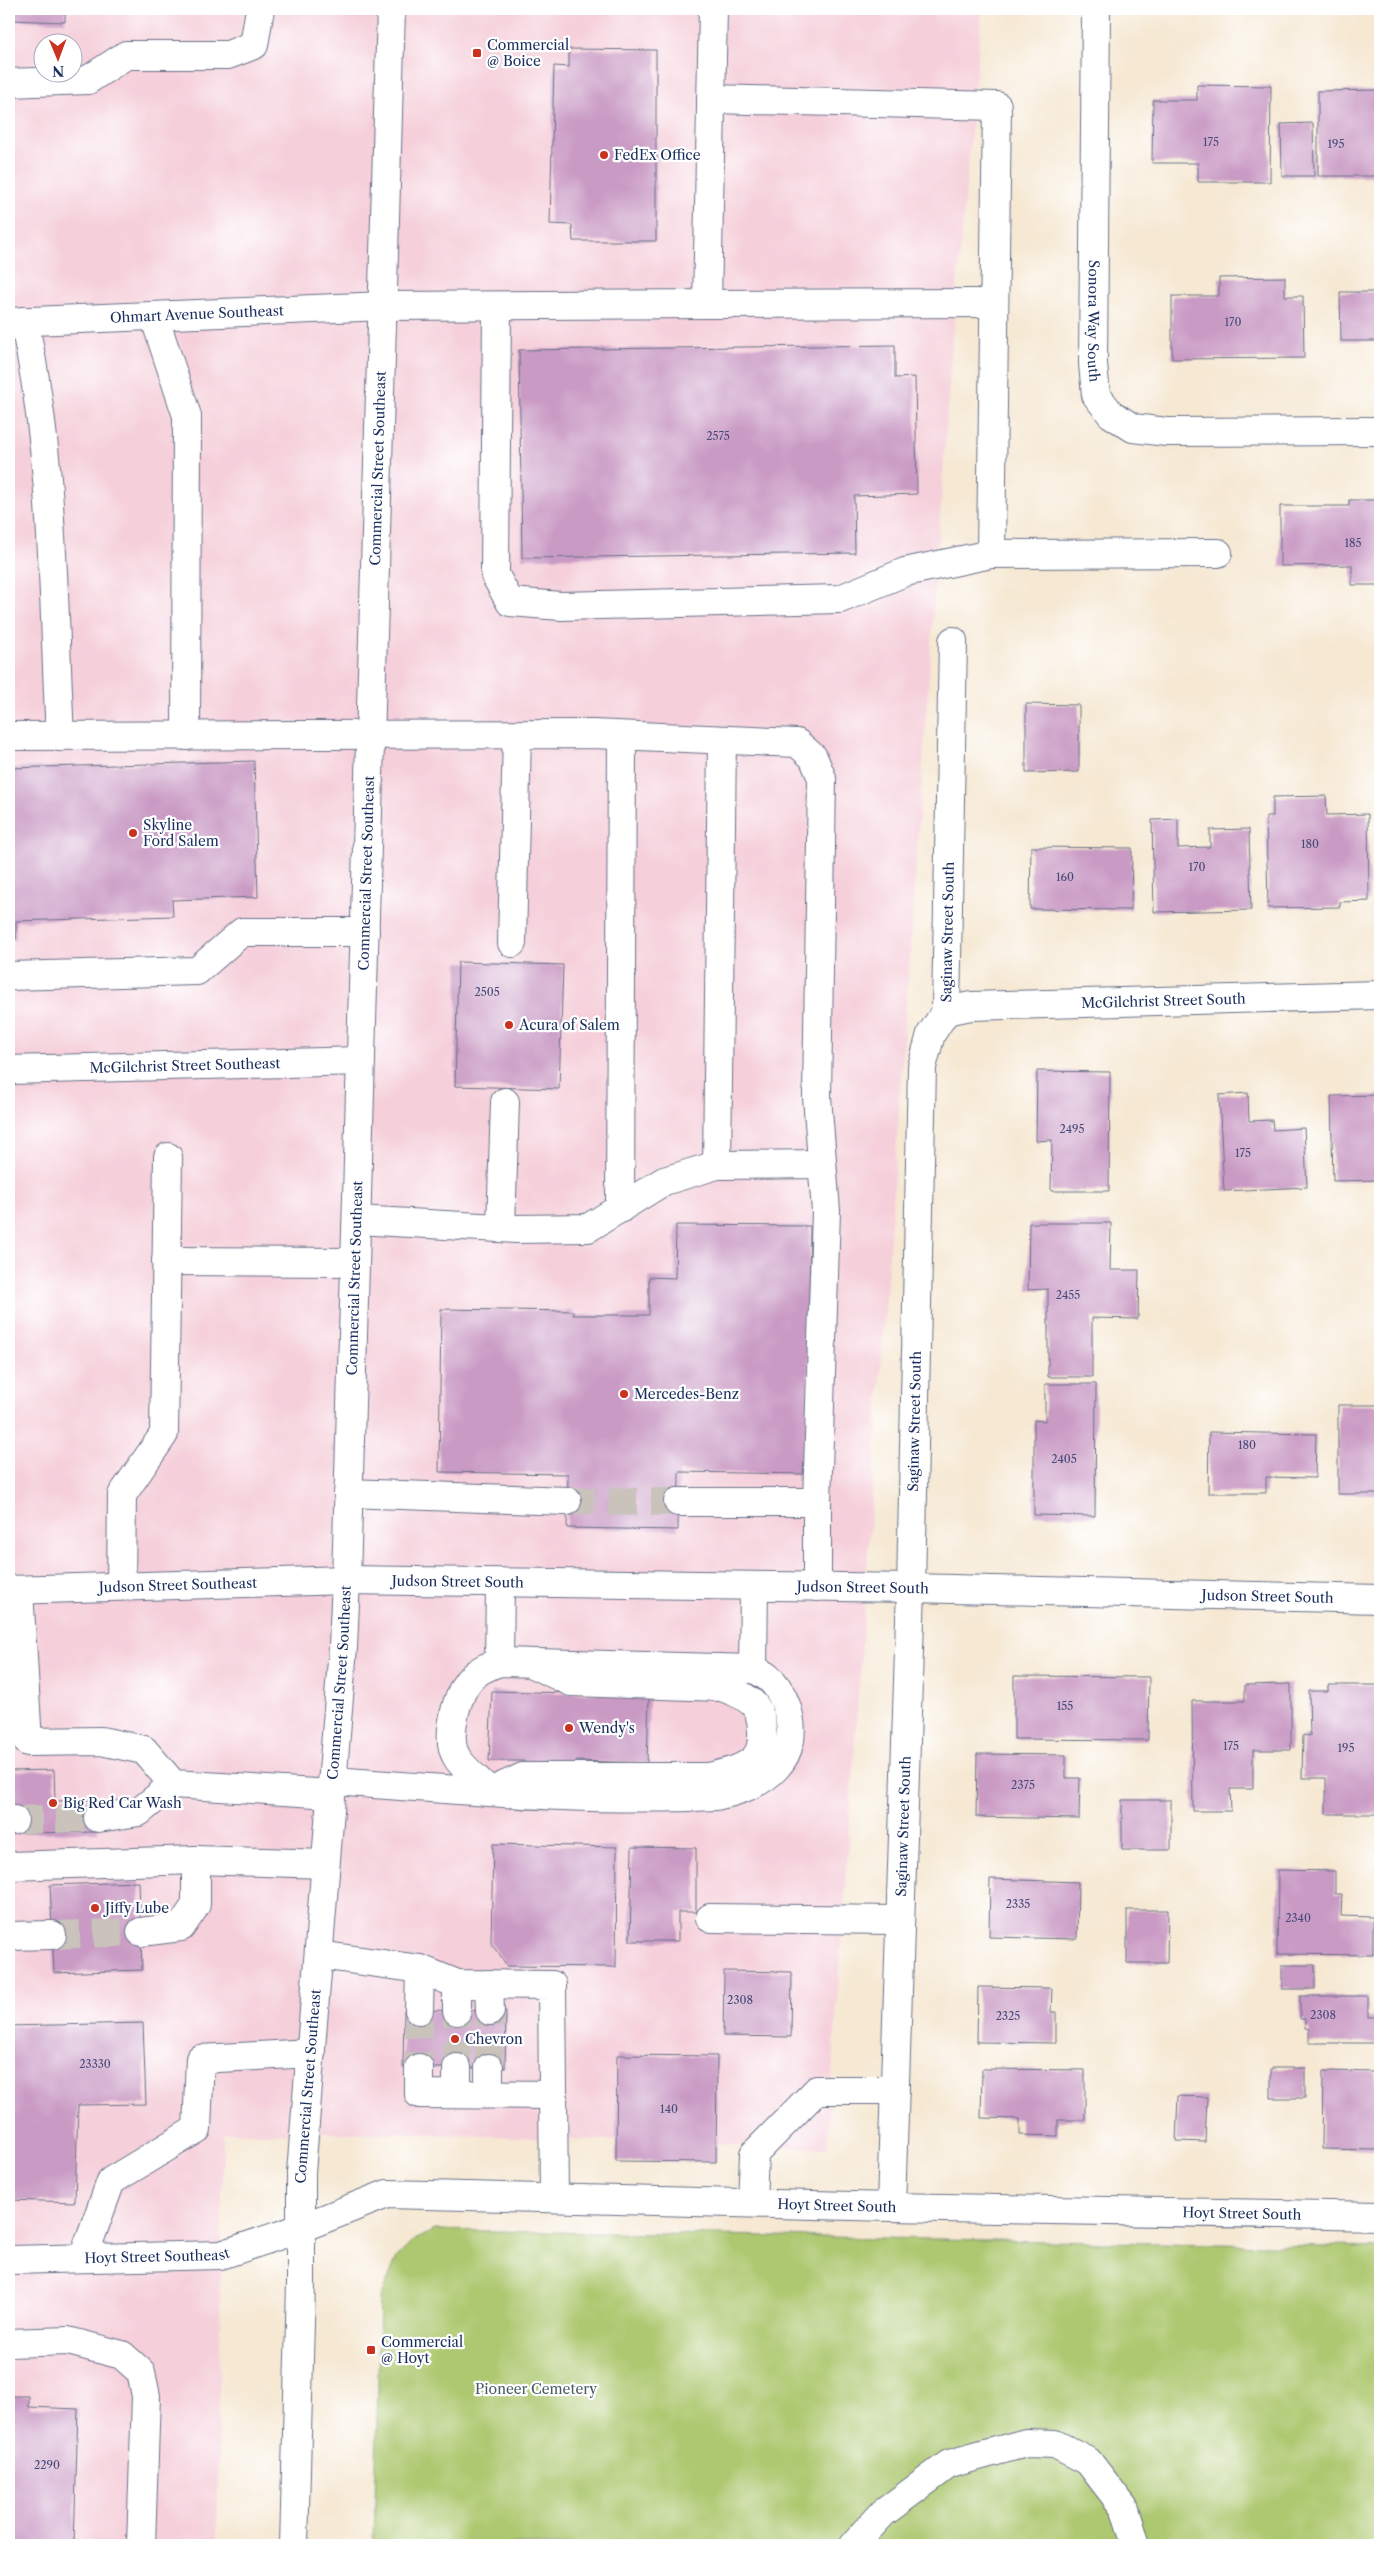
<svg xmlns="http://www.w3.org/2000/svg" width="1389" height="2554" font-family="'Libre Caslon Text',serif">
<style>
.built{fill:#f5cfda;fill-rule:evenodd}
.green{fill:#adc86f;stroke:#647c66}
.building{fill:#c99ac4}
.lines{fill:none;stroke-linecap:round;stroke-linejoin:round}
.minor-tunnel{stroke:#cac3bc;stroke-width:28;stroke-dasharray:28 14;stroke-linecap:butt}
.minor-casing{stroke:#687087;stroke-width:30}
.major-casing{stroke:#687087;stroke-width:30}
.minor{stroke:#fff;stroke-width:28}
.major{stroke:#fff;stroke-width:28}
.poi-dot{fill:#c8321e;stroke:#fff;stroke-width:2}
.labels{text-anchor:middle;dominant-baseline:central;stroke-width:4.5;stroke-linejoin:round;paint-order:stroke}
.number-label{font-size:11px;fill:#464a78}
.poi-label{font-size:14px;fill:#1b2f5e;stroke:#fff;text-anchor:start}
.street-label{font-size:14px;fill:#1b2f5e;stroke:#fff}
.park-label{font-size:14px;fill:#475d63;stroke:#fff}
</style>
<rect width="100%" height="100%" fill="#fff"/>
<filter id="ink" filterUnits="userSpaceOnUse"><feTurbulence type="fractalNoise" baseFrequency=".02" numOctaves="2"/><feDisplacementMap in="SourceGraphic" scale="10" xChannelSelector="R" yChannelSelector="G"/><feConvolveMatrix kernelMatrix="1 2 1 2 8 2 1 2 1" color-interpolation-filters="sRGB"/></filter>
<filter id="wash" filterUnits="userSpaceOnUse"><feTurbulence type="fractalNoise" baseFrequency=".0096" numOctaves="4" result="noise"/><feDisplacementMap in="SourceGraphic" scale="20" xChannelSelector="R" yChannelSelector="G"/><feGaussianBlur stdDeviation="1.12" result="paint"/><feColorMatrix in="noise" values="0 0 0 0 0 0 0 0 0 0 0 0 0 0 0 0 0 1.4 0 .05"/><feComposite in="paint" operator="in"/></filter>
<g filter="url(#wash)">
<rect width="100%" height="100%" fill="#f6e8d3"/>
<path class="built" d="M9,9H982L952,344L827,2148L403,2133H223L217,2545H9ZM42,42H72V72H42Z"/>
<path class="green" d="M435,2230L1380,2247V2545H374L380,2299L397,2257L414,2240Z"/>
<g id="blocks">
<path class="building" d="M9,9H65V22L9,20Z
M569,49L656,50V241H573L572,225L550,224L554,66L569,67Z
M1197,85L1271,86L1270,182H1198V163H1152L1153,100H1197Z
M1380,90V176H1318V91Z
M1313,123L1314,176H1282L1281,124Z
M1285,277V296H1303L1304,358L1172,359V296H1219V278Z
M1378,279H1380V360H1378V341H1341L1340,292H1378Z
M895,345V378L915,377L917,494L854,496L855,553L522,558L519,350Z
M1349,500H1380V585H1352V565L1280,566V506H1349Z
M1026,704L1079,705V772L1026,773Z
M254,761L258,897L172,900L173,916L16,921V939L9,940V768Z
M1326,796L1327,815L1368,814L1369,901L1340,902V907L1268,908L1266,816H1273V797Z
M1178,819V848L1210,847V830L1249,829L1251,910L1154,912L1152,820Z
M1031,847L1132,848L1131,910L1030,909Z
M458,962L563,965L559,1089L455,1086Z
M1037,1071L1110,1072L1109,1191H1051L1052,1140L1036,1141Z
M1248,1093L1249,1121L1272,1120L1273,1130L1304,1128L1307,1187L1224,1191L1219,1095Z
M1380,1095V1180L1333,1181L1331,1096Z
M1029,1223H1111L1110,1270H1139L1138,1319L1092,1318V1377H1048V1289L1028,1290Z
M676,1225L810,1226L807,1474L679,1472L678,1530L567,1528L568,1474L439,1472L441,1309L573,1311V1315H649V1277L675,1278Z
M1045,1384H1096L1095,1516L1034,1515V1420L1045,1421Z
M1338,1405H1380V1494H1338Z
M1209,1432L1316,1434L1315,1478L1266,1477V1493H1208Z
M1014,1676L1149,1677L1148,1740L1014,1739Z
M1291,1684V1750H1253V1789H1230L1231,1811H1193L1192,1701H1245V1685Z
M1328,1685H1380V1814H1326V1778H1302L1303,1735L1310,1736L1309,1691H1328Z
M492,1691L649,1695L647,1763L576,1761V1770L522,1768L524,1761H489Z
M977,1754L1066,1755V1778H1080L1079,1819L976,1817Z
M54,1770L55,1801L98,1800V1832L14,1833L13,1805H9V1771Z
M1122,1800H1171V1850H1122Z
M493,1844L617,1847L616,1967L507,1966L491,1943Z
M632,1847L696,1848V1912H678V1941H630Z
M1278,1870L1335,1871V1894H1342L1341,1916L1373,1917V1955L1277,1954Z
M990,1879L1078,1882L1077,1939L989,1937Z
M139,1882L142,1970L54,1973L50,1885Z
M1127,1910H1168L1167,1963H1127Z
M1282,1965H1315V1989H1282Z
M724,1971L792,1972L791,2037L723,2036Z
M978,1987L1052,1988L1051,2012H1056V2043L977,2042Z
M1300,1996H1368V2017H1380V2043H1309V2029L1305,2028V2019H1300Z
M404,2010L506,2011L505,2068H403Z
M143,2023L146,2104L78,2105L75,2202L9,2200V2026Z
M617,2055L717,2056L716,2162L616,2161Z
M1271,2068H1305V2098H1271Z
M982,2069L1085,2070V2120H1058V2136L1020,2135V2119L981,2118Z
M1323,2071L1376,2072L1375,2087H1379L1378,2150L1322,2149Z
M1178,2096L1207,2097L1205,2142L1176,2141Z
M9,2396H29V2407L78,2409L74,2545H9Z"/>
</g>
</g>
<g filter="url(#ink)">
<use href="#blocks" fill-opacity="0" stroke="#687087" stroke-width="1"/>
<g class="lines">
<path class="minor-tunnel" d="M567,1501L678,1502
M14,1820L98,1818
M52,1935L141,1932
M419,2010V2068
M457,2068V2011
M489,2068L490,2011"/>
<defs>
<g id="minor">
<path id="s1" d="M1096,9L1093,364L1096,395L1111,414L1133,428L1167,432L1380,431"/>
<path d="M9,83L88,80L126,55H228L254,45L260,9"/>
<path d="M711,99L997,106L991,554"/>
<path d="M707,304L994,303"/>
<path d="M497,306L495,575L510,602L561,606L840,599L905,572L991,554L1218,553"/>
<path d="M154,316L187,416L186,736"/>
<path d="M24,321C54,457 53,598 60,737"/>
<path id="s2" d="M9,322L384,306L707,304L713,9"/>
<path d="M9,736L593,734L797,743L813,757L822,778L817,1097L826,1211L817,1502V1587"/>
<path d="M512,943L517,735"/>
<path d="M9,976L197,971L242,932H365"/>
<path id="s3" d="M946,1011L971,1006L1380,995"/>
<path id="s4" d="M9,1070L361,1061"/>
<path d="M717,1165L722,740"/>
<path d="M620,1209L622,736"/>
<path d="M357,1220L517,1229L588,1228L664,1181L717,1165L822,1164"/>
<path d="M501,1228L505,1102"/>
<path d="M166,1261L355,1262"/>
<path d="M348,1493L567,1501"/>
<path d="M678,1502H817"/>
<path d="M121,1586L122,1495L164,1434L168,1157"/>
<path id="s5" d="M9,1590L346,1580L911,1588L1380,1599"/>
<path d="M19,1590L28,1742L101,1741L144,1750L173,1784L331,1794"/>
<path d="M499,1662L500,1583"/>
<path d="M753,1669L754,1586"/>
<path d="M332,1781C459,1790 588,1802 716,1796C764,1787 805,1759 786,1705C779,1687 771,1676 753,1669L499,1662C489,1666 480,1669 472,1677C457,1691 445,1737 456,1756C463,1769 480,1781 490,1792L523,1777H709C726,1773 742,1770 755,1758C765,1747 764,1718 755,1706C748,1697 733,1691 722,1687L571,1682L530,1663"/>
<path d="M98,1818L139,1812L173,1784"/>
<path d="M9,1820H14"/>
<path d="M9,1866L196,1860L325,1864"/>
<path d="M710,1918L900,1920"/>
<path d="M141,1932L181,1927L196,1905V1860"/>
<path d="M9,1936L52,1935"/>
<path d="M319,1955L420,1969L457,1984L552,1985L554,2198"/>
<path d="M489,1984L490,2011"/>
<path d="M419,2010L420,1969"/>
<path d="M457,2011V1984"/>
<path d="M419,2068V2094L553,2095"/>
<path d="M457,2068V2094"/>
<path d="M489,2094V2068"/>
<path d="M752,2203L754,2154L817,2090H895"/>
<path id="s6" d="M891,2207L911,1588L922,1067L931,1034L946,1011L953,641"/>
<path d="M83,2258L111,2181L197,2129L200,2059L311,2053"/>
<path id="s7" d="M9,2260L221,2255L301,2228L387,2194L891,2207L1380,2216"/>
<path d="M9,2343L68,2341L122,2355L141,2372L146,2396L141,2545"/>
<path d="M854,2545L883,2513L949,2464L1026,2443L1055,2444L1088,2461L1125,2509L1136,2545"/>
</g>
<g id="major">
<path id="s8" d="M294,2545L301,2284V2173L343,1647L346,1580L391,9"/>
</g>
</defs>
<use href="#minor" class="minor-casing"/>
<use href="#major" class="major-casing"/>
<use href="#minor" class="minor"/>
<use href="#major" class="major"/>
</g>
</g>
<g class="poi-dot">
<rect x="472" y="48" width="10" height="10" rx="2.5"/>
<circle cx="604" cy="155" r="5"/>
<circle cx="133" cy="833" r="5"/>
<circle cx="509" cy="1025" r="5"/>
<circle cx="624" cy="1394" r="5"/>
<circle cx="569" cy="1728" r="5"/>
<circle cx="53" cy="1803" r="5"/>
<circle cx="95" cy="1908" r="5"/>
<circle cx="455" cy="2039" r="5"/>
<rect x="366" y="2345" width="10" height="10" rx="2.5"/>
</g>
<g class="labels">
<g class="number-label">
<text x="1211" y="142">175</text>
<text x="1336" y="144">195</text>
<text x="1233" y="322">170</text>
<text x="718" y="436">2575</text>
<text x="1353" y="543">185</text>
<text x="1310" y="844">180</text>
<text x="1197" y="867">170</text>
<text x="1065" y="877">160</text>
<text x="487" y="992">2505</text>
<text x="1072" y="1129">2495</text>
<text x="1243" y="1153">175</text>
<text x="1068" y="1295">2455</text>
<text x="1247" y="1445">180</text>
<text x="1064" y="1459">2405</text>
<text x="1065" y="1706">155</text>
<text x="1231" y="1746">175</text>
<text x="1346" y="1748">195</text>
<text x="1023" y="1785">2375</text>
<text x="1018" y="1904">2335</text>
<text x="1298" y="1918">2340</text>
<text x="740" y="2000">2308</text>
<text x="1323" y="2015">2308</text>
<text x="1008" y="2016">2325</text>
<text x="95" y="2064">23330</text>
<text x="669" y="2109">140</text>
<text x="47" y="2465">2290</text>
</g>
<g class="poi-label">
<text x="487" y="45">Commercial<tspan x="487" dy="16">@ Boice</tspan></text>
<text x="614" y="155">FedEx Office</text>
<text x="143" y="825">Skyline<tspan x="143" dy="16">Ford Salem</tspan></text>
<text x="519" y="1025">Acura of Salem</text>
<text x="634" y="1394">Mercedes-Benz</text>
<text x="579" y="1728">Wendy's</text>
<text x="63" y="1803">Big Red Car Wash</text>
<text x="105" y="1908">Jiffy Lube</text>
<text x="465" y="2039">Chevron</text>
<text x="381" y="2342">Commercial<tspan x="381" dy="16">@ Hoyt</tspan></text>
</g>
<g class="street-label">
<text stroke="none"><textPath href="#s2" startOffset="188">Ohmart Avenue Southeast</textPath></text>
<text stroke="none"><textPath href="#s1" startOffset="312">Sonora Way South</textPath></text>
<text stroke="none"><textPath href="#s8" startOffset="2079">Commercial Street Southeast</textPath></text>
<text stroke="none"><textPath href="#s8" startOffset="1674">Commercial Street Southeast</textPath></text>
<text stroke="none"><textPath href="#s6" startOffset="1281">Saginaw Street South</textPath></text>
<text stroke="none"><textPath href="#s3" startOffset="218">McGilchrist Street South</textPath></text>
<text stroke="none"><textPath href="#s4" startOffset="176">McGilchrist Street Southeast</textPath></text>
<text stroke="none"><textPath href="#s8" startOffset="1269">Commercial Street Southeast</textPath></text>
<text stroke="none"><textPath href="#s6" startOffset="786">Saginaw Street South</textPath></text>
<text stroke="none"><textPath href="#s5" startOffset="449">Judson Street South</textPath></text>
<text stroke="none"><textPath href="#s5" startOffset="169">Judson Street Southeast</textPath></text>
<text stroke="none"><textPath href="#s5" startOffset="854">Judson Street South</textPath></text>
<text stroke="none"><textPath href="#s5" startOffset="1259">Judson Street South</textPath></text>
<text stroke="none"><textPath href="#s8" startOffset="864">Commercial Street Southeast</textPath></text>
<text stroke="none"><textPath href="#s6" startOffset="381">Saginaw Street South</textPath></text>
<text stroke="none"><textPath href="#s8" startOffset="459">Commercial Street Southeast</textPath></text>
<text stroke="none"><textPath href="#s7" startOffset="839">Hoyt Street South</textPath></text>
<text stroke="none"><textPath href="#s7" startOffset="1244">Hoyt Street South</textPath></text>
<text stroke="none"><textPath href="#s7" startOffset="148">Hoyt Street Southeast</textPath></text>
</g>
<g class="park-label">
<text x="536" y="2389">Pioneer Cemetery</text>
</g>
</g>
<rect width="1389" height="2554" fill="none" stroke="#fff" stroke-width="30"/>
<g transform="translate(58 58) rotate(179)"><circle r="24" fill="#ffffff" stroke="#a4acbf"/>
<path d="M0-4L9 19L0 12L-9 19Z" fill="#c8321e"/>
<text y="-8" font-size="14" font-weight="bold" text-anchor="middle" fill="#1b2f5e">N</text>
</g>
</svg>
